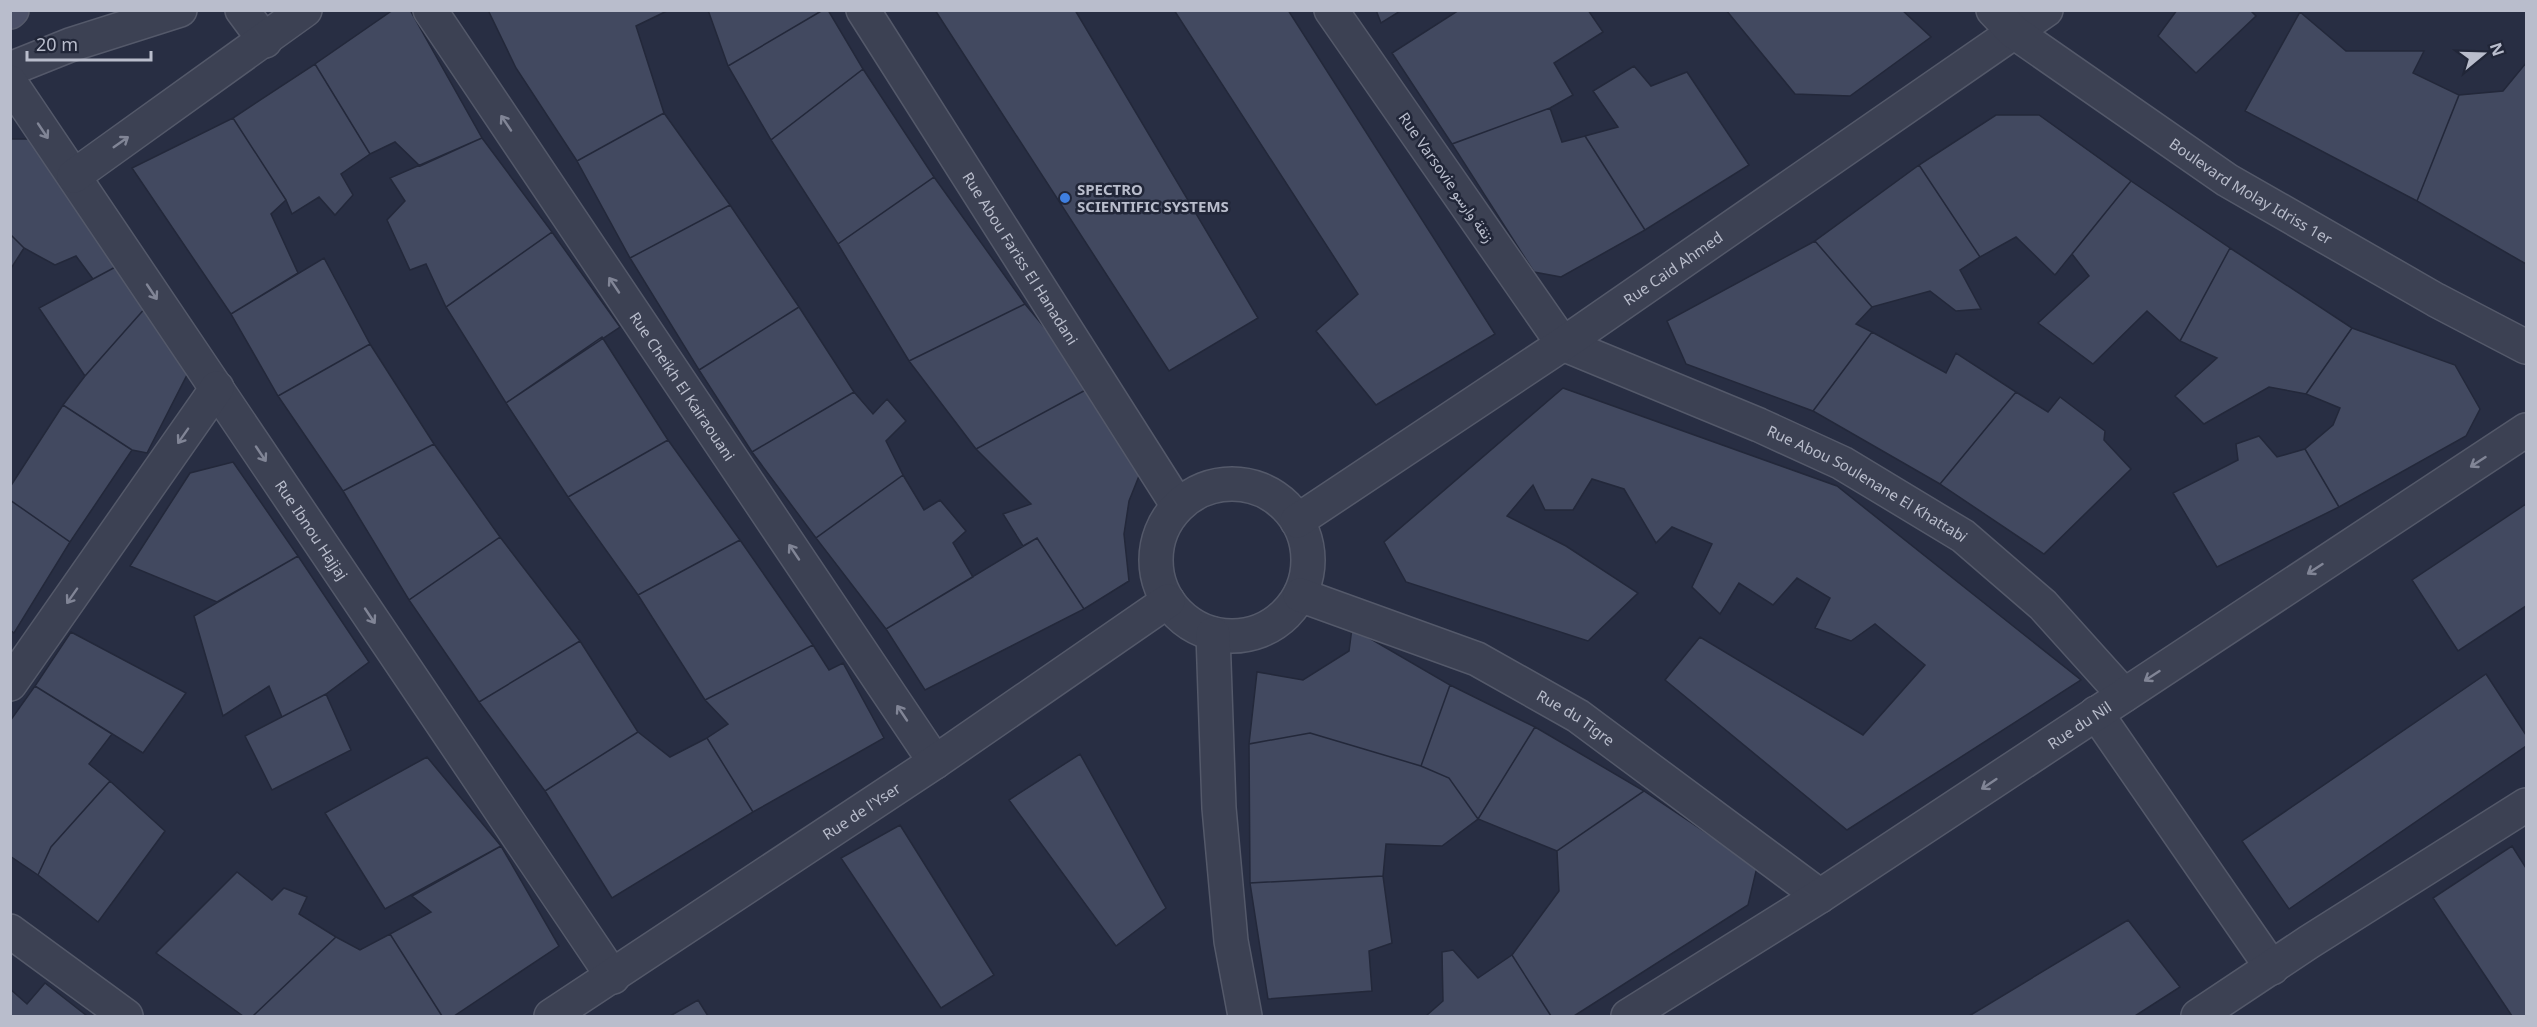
<svg xmlns="http://www.w3.org/2000/svg" width="2537" height="1027" font-family="'Noto Sans',Vazirmatn,sans-serif">
<style>
.building{fill:#424960;stroke:#23283a;stroke-width:1.5}
.lines{fill:none;stroke-linecap:round;stroke-linejoin:round}
.minor-casing{stroke:#54596a;stroke-width:36}
.tertiary-casing{stroke:#54596a;stroke-width:36}
.secondary-casing{stroke:#54596a;stroke-width:36}
.minor{stroke:#3c4153;stroke-width:33}
.tertiary{stroke:#3c4153;stroke-width:33}
.secondary{stroke:#4a4f66;stroke-width:33}
.oneway{stroke:#818596}
.shop-dot{fill:#3f7fe0;stroke:#212638;stroke-width:2}
.labels{text-anchor:middle;dominant-baseline:central;stroke-width:5;stroke-linejoin:round;paint-order:stroke}
.street-label{font-size:15px;fill:#b9bdcc;stroke:#212638}
.poi-label{font-size:15px;font-weight:bold;fill:#b9bdcc;stroke:#212638;text-anchor:start}
</style>
<rect width="100%" height="100%" fill="#282e43"/>
<path class="building" d="M393,10H410L482,138L420,166L395,142L370,154L315,64Z
M488,10H669L636,26L664,113L577,161L516,68Z
M708,10H823L728,66Z
M823,10H828L863,69L771,140L728,66Z
M935,10H1075L1258,318L1169,371Z
M1174,10H1288L1495,334L1376,405L1316,331L1358,294Z
M1376,10H1402L1381,23Z
M1459,10H1588L1603,32L1554,63L1573,95L1550,108L1452,144L1392,53Z
M1726,10H1902L1931,37L1850,96L1795,94Z
M2177,10H2250L2256,16L2196,73L2158,36Z
M2300,12L2346,51H2424L2413,73L2459,95L2417,201L2245,111Z
M2526,63V264L2417,201L2459,95L2503,91Z
M315,64L370,154L341,174L353,195L335,215L319,197L292,214L286,200L233,118Z
M1634,66L1651,86L1687,72L1749,165L1645,230L1585,136L1618,127L1593,91Z
M863,69L934,177L838,244L771,140Z
M1550,108L1562,142L1585,136L1645,230L1561,277L1534,272L1452,144Z
M664,113L730,205L630,258L577,161Z
M1996,115H2039L2131,181L2055,275L2016,237L1980,257L1919,165Z
M233,118L286,200L271,214L298,273L231,314L132,168Z
M482,138L552,232L446,307L426,264L410,270L387,220L405,201L390,178Z
M10,139H33L121,264L93,279L76,256L55,265L24,248L10,234Z
M1919,165L1980,257L1960,270L1981,309L1956,311L1930,291L1872,307L1815,241Z
M934,177L1025,304L909,361L838,244Z
M2131,181L2230,248L2180,341L2147,311L2093,364L2038,323L2089,276L2072,254Z
M730,205L799,307L699,370L630,258Z
M552,232L620,327L506,403L446,307Z
M10,234L24,248L10,270Z
M1815,241L1872,307L1856,324L1872,332L1813,411L1686,364L1667,321Z
M2230,248L2352,328L2306,394L2269,387L2204,424L2175,396L2217,358L2180,341Z
M324,258L370,344L278,396L231,314Z
M121,264L147,306L85,376L39,308Z
M1025,304L1093,386L976,449L909,361Z
M147,306L190,369L147,453L132,450L63,405L85,376Z
M799,307L854,392L752,452L699,370Z
M2352,328L2455,365L2480,409L2466,436L2339,507L2305,449L2333,425L2340,408L2306,394Z
M1872,332L1946,373L1956,353L2016,392L1940,484L1813,411Z
M602,337L668,440L568,497L506,403Z
M370,344L434,444L343,491L278,396Z
M1093,386L1141,471L1129,501L1124,534L1129,581L1084,609L1037,538L1023,546L1003,514L1031,504L976,449Z
M1563,388L1837,486L2081,680L1847,830L1665,680L1700,637L1863,735L1925,665L1875,624L1851,641L1815,628L1830,598L1797,578L1773,605L1739,583L1720,614L1692,587L1712,544L1672,527L1656,543L1624,489L1592,479L1573,510H1545L1533,485L1507,516L1566,546L1638,593L1588,641L1406,582L1384,542Z
M854,392L873,414L887,399L906,421L886,441L903,475L816,538L752,452Z
M2016,392L2048,412L2060,397L2105,431L2104,440L2131,469L2044,554L1940,484Z
M63,405L132,450L70,542L10,500V487Z
M2259,436L2277,457L2305,449L2339,507L2217,567L2173,493L2238,460L2236,444Z
M668,440L740,540L638,595L568,497Z
M434,444L500,537L409,600L343,491Z
M233,462L298,556L217,602L130,566L190,473Z
M903,475L924,510L940,500L966,531L953,543L973,577L886,629L816,538Z
M10,500L70,542L14,633L10,630Z
M2526,504V606L2458,651L2412,580Z
M500,537L580,641L479,702L409,600Z
M1037,538L1084,609L925,690L886,629Z
M740,540L813,645L705,700L638,595Z
M298,556L369,662L326,694L282,717L269,686L223,716L194,616Z
M1352,628L1450,685L1421,766L1310,733L1249,744L1257,672L1303,680L1349,651Z
M71,632L186,693L143,753L35,686Z
M580,641L638,732L545,791L479,702Z
M813,645L829,670L843,663L884,738L753,812L707,738L728,724L705,700Z
M2486,674L2526,735V746L2289,909L2242,841Z
M1450,685L1535,727L1478,819L1449,778L1421,766Z
M35,686L112,734L89,764L110,781L51,847L38,875L10,856V721Z
M326,694L351,750L272,790L245,736Z
M1535,727L1644,791L1557,851L1478,819Z
M638,732L670,757L707,738L753,812L612,898L545,791Z
M1310,733L1421,766L1449,778L1478,819L1442,846L1386,844L1383,876L1250,883L1249,744Z
M1080,754L1166,908L1116,946L1009,800Z
M427,757L501,846L385,909L325,813Z
M110,781L165,831L98,922L38,875L51,847Z
M1644,791L1757,867L1748,905L1574,1016H1551L1512,955L1559,891L1557,851Z
M900,825L994,975L941,1008L841,858Z
M501,846L559,946L454,1016H442L390,934L431,912L412,896Z
M2512,846L2526,868V1016H2512L2433,898Z
M237,872L272,900L284,888L307,897L299,914L336,937L253,1016H243L156,953Z
M1383,876L1392,943L1369,951L1372,991L1268,999L1250,883Z
M2128,920L2180,987L2135,1016H1969Z
M390,934L442,1016H253L336,937L360,950Z
M1453,950L1478,978L1512,955L1551,1016H1426L1443,1001L1442,952Z
M45,983L87,1016H10V989L27,1004Z
M698,1000L708,1016H670Z"/>
<g class="lines">
<defs>
<g id="minor">
<path d="M242,10L265,41"/>
<path id="s1" d="M430,10L935,762"/>
<path id="s2" d="M863,10L1178,506"/>
<path id="s3" d="M1331,10L1563,344L1759,425L1842,463L1963,536L2043,605L2124,695"/>
<path d="M10,69L70,45L180,10"/>
<path id="s4" d="M10,82L613,977"/>
<path d="M74,176L305,10"/>
<circle cx="1232" cy="560" r="76"/>
<path id="s5" d="M1297,521L1563,344L2046,10"/>
<path id="s6" d="M1300,595L1477,659L1578,716L1820,896"/>
<path d="M1213,634L1219,808L1231,941L1245,1016"/>
<path d="M10,684L217,388"/>
<path d="M2096,713L2272,968"/>
<path d="M10,931L126,1016"/>
<path id="s7" d="M551,1016L935,762L1168,601"/>
<path id="s8" d="M1628,1016L1820,896L2526,430"/>
<path d="M2198,1016L2309,942L2526,805"/>
</g>
<g id="tertiary">
<path id="s9" d="M1993,10L2014,32L2227,180L2436,300L2526,347"/>
</g>
<path id="secondary" d="M10,12L12,10"/>
</defs>
<use href="#minor" class="minor-casing"/>
<use href="#tertiary" class="tertiary-casing"/>
<use href="#secondary" class="secondary-casing"/>
<use href="#minor" class="minor"/>
<use href="#tertiary" class="tertiary"/>
<use href="#secondary" class="secondary"/>
</g>
<defs><path id="oneway-shaft" d="M-6 0H5M1.5-3L5.5 0L1.5 3" fill="none" stroke-width="1.6" stroke-linecap="round" stroke-linejoin="round" transform="scale(1.5)"/></defs>
<g class="oneway">
<use href="#oneway-shaft" transform="translate(506 123) rotate(-124)"/>
<use href="#oneway-shaft" transform="translate(43 131) rotate(56)"/>
<use href="#oneway-shaft" transform="translate(121 142) rotate(-35)"/>
<use href="#oneway-shaft" transform="translate(614 285) rotate(-124)"/>
<use href="#oneway-shaft" transform="translate(152 292) rotate(56)"/>
<use href="#oneway-shaft" transform="translate(183 436) rotate(125)"/>
<use href="#oneway-shaft" transform="translate(261 454) rotate(56)"/>
<use href="#oneway-shaft" transform="translate(2478 462) rotate(147)"/>
<use href="#oneway-shaft" transform="translate(794 552) rotate(-124)"/>
<use href="#oneway-shaft" transform="translate(2315 569) rotate(147)"/>
<use href="#oneway-shaft" transform="translate(72 596) rotate(125)"/>
<use href="#oneway-shaft" transform="translate(370 616) rotate(56)"/>
<use href="#oneway-shaft" transform="translate(2152 676) rotate(147)"/>
<use href="#oneway-shaft" transform="translate(902 713) rotate(-124)"/>
<use href="#oneway-shaft" transform="translate(1989 784) rotate(146)"/>
</g>
<circle class="shop-dot" cx="1065" cy="198" r="6"/>
<g class="labels">
<g class="street-label">
<text transform="translate(1447 177) rotate(55)">Rue Varsovie زنقة وارسو</text>
<text stroke="none"><textPath href="#s9" startOffset="316">Boulevard Molay Idriss 1er</textPath></text>
<text stroke="none"><textPath href="#s2" startOffset="294">Rue Abou Fariss El Hanadani</textPath></text>
<text stroke="none"><textPath href="#s5" startOffset="453">Rue Caid Ahmed</textPath></text>
<text stroke="none"><textPath href="#s1" startOffset="453">Rue Cheikh El Kairaouani</textPath></text>
<text stroke="none"><textPath href="#s3" startOffset="742">Rue Abou Soulenane El Khattabi</textPath></text>
<text stroke="none"><textPath href="#s4" startOffset="540">Rue Ibnou Hajjaj</textPath></text>
<text stroke="none"><textPath href="#s6" startOffset="303">Rue du Tigre</textPath></text>
<text stroke="none"><textPath href="#s8" startOffset="537">Rue du Nil</textPath></text>
<text stroke="none"><textPath href="#s7" startOffset="372">Rue de l'Yser</textPath></text>
</g>
<g class="poi-label">
<text x="1077" y="189">SPECTRO<tspan x="1077" dy="17">SCIENTIFIC SYSTEMS</tspan></text>
</g>
</g>
<rect width="2537" height="1027" fill="none" stroke="#b9bdcc" stroke-width="24"/>
<g transform="translate(2483 54) rotate(71)" stroke="#212638" stroke-width="4.5" paint-order="stroke">
<path d="M0-4.5L10 22L0 15L-10 22Z" fill="#b9bdcc"/>
<text y="-9" font-size="16" font-weight="bold" text-anchor="middle" fill="#b9bdcc">N</text>
</g>
<path d="M27 51v9h124v-9" fill="none" stroke="#b9bdcc" stroke-width="3"/>
<text x="36" y="51" font-size="18" fill="#b9bdcc" stroke="#212638" stroke-width="4.5" paint-order="stroke">20 m</text>
</svg>
